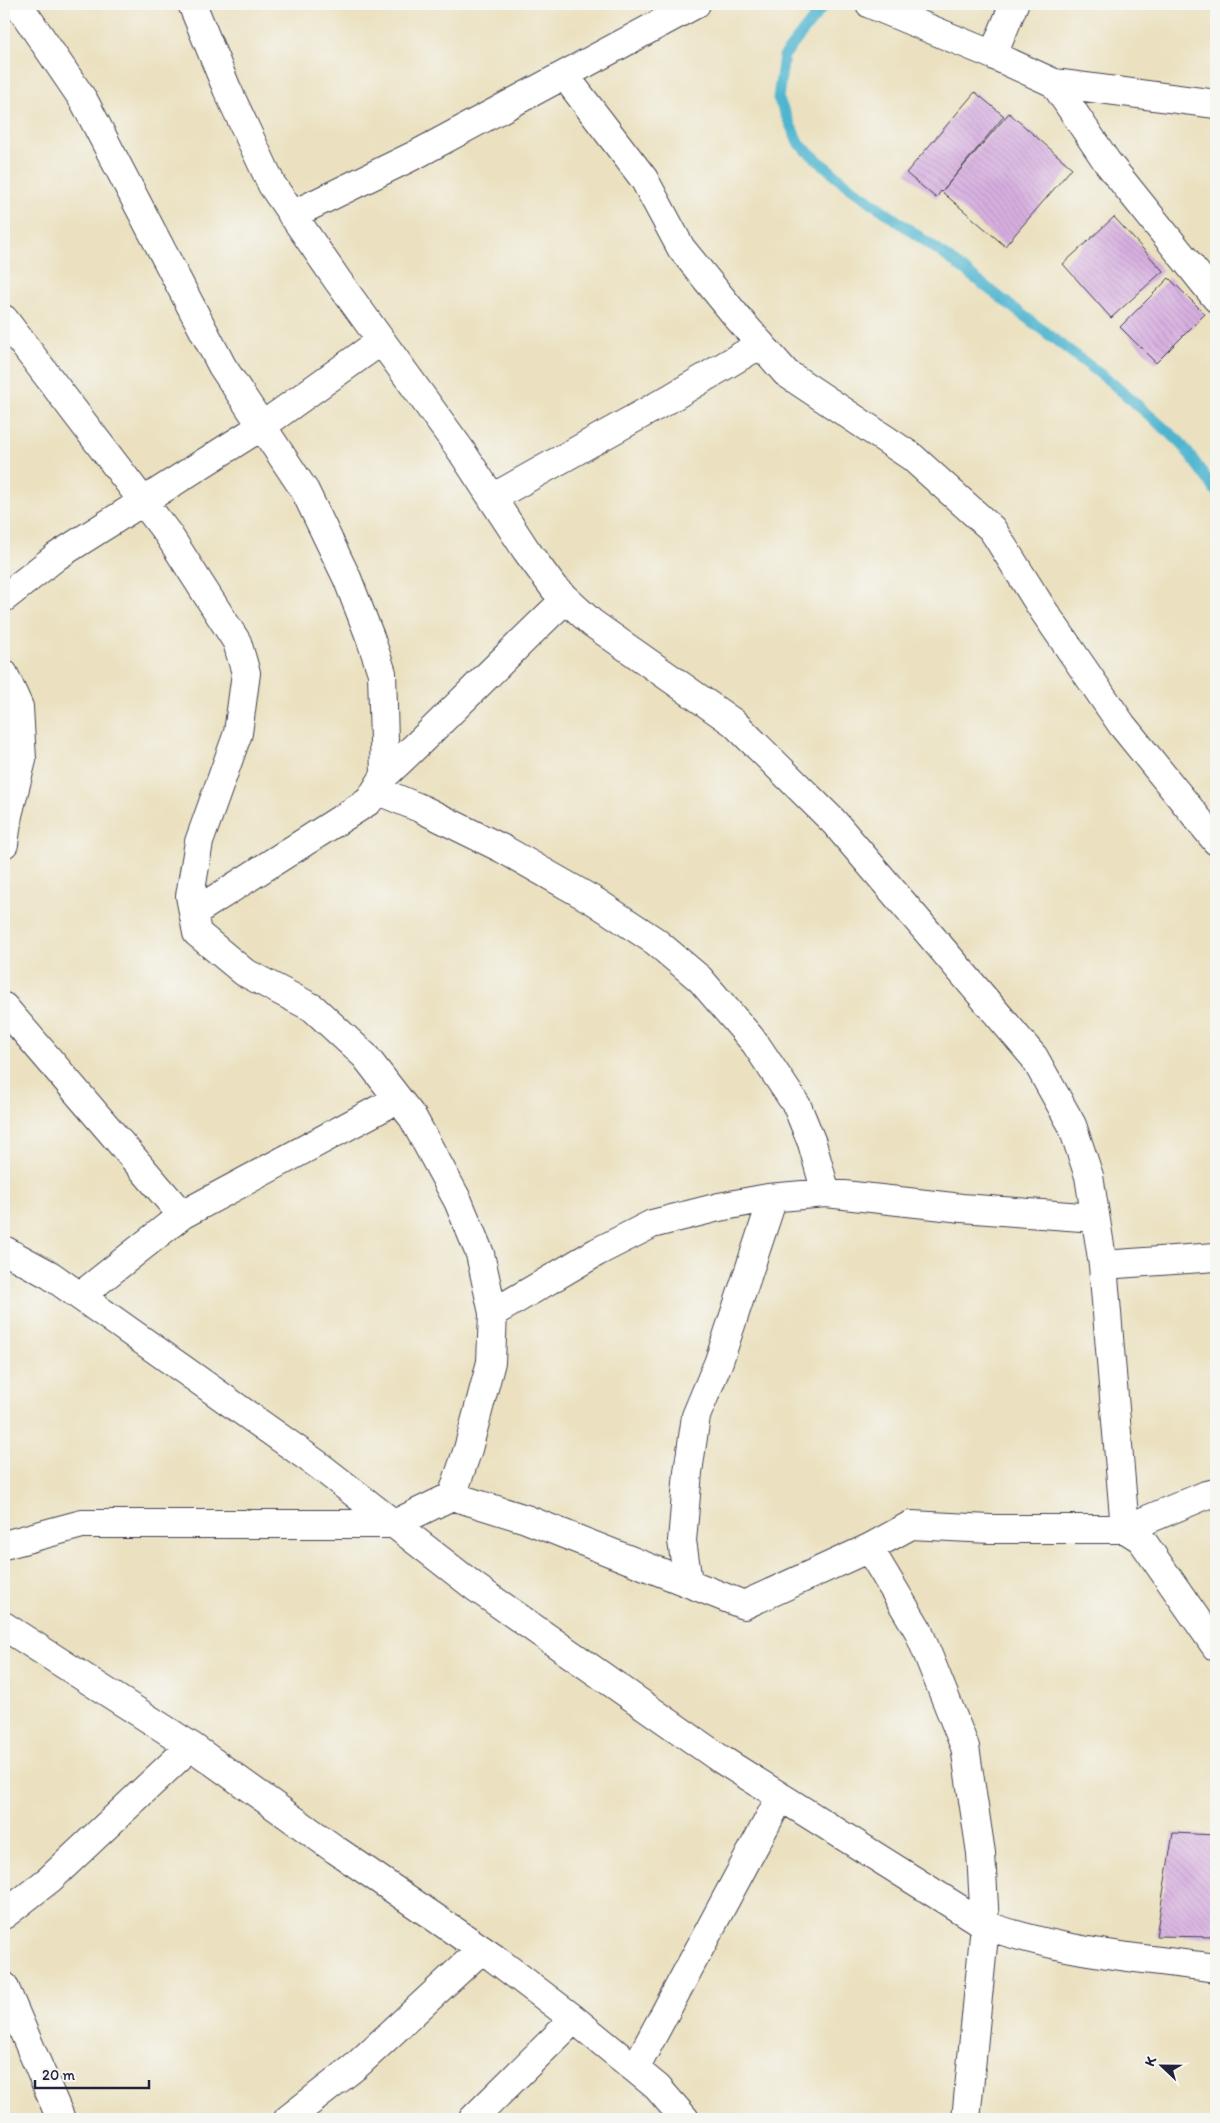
<svg xmlns="http://www.w3.org/2000/svg" width="1220" height="2123" font-family="Itim,sans-serif">
<style>
.lines{fill:none;stroke-linecap:round;stroke-linejoin:round}
.stream{stroke:#50b5cf;stroke-width:11}
.building{fill:url(#building-back-hatch)}
.minor-casing{stroke:#403f4f;stroke-width:30}
.minor{stroke:#fff;stroke-width:28}
</style>
<defs>
<pattern id="building-back-hatch" width="6" height="6" patternUnits="userSpaceOnUse" patternTransform="scale(1.25)"><rect width="6" height="6" fill="#d7afe0"/><path d="M-1 5l2 2M0 0l6 6M5-1l2 2" fill="none" stroke="#b896c1"/></pattern>
</defs>
<rect width="100%" height="100%" fill="#f6f6f2"/>
<filter id="ink" filterUnits="userSpaceOnUse"><feTurbulence type="fractalNoise" baseFrequency=".02" numOctaves="2"/><feDisplacementMap in="SourceGraphic" scale="10" xChannelSelector="R" yChannelSelector="G"/><feConvolveMatrix kernelMatrix="1 2 1 2 8 2 1 2 1" color-interpolation-filters="sRGB"/></filter>
<filter id="wash" filterUnits="userSpaceOnUse"><feTurbulence type="fractalNoise" baseFrequency=".0096" numOctaves="4" result="noise"/><feDisplacementMap in="SourceGraphic" scale="20" xChannelSelector="R" yChannelSelector="G"/><feGaussianBlur stdDeviation="1.12" result="paint"/><feColorMatrix in="noise" values="0 0 0 0 0 0 0 0 0 0 0 0 0 0 0 0 0 1.4 0 .05"/><feComposite in="paint" operator="in"/></filter>
<g filter="url(#wash)">
<rect width="100%" height="100%" fill="#ebe1c0"/>
<g class="lines">
<path class="stream" d="M825,4L784,56L778,98L799,144L842,181L939,251L1112,383L1180,442L1216,491"/>
</g>
<g id="blocks">
<path class="building" d="M975,92L1004,116L943,190L1009,113L1072,168L1005,246L941,191L936,198L906,173Z
M1114,217L1163,271L1111,318L1063,264Z
M1169,278L1205,314L1156,363L1120,327Z
M1173,1833L1216,1835V1937L1156,1936Z"/>
</g>
</g>
<g filter="url(#ink)">
<use href="#blocks" fill-opacity="0" stroke="#403f4f" stroke-width="1"/>
<g class="lines">
<defs>
<path id="minor" d="M18,4L84,101L222,366L305,491L347,578L370,637L382,673L385,775L369,801L193,913
M192,4L227,89L272,185L338,281L460,449L526,550L554,588L592,623L734,723L834,822L1034,1057L1072,1125L1089,1176L1103,1265L1125,1529
M870,4L993,55L1054,83L1216,104
M993,55L1014,4
M565,76L644,179L681,248L737,317L786,373L912,457L992,529L1043,610L1122,725L1216,841
M1054,83L1107,162L1216,298
M292,215L419,153L696,4
M4,319L168,534L237,642L246,673L238,733L199,842L190,896L197,933L244,972L313,1008L365,1056L413,1118L458,1201L480,1254L493,1313L491,1362L468,1449L452,1496
M492,498L669,399L761,344
M4,598L57,556L262,426L381,341
M4,674L19,707L22,760L8,815L4,844
M385,775C447,718 504,657 566,599
M376,790L422,809L503,849L596,902L655,941L700,979L755,1043L797,1106L812,1143L826,1193
M4,1007L182,1215
M4,1250L50,1275L317,1464L475,1587L719,1758L985,1925C1060,1952 1138,1958 1216,1968
M1103,1265L1216,1257
M80,1296L182,1215L398,1099
M493,1313L597,1252L652,1224L719,1207L768,1198L826,1193L962,1208L1095,1218
M1125,1529L1141,1539L1216,1647
M4,1545L82,1524H394L452,1496L526,1519L744,1605L869,1548L911,1525L990,1529H1125L1206,1495L1216,1493
M869,1548L918,1630L965,1747L981,1853L985,1925L966,2119
M688,1582L682,1541L688,1472L696,1416L719,1361L773,1198
M4,1626L191,1746L336,1850L494,1958L574,2019
M4,1915L50,1879L191,1746
M4,1986L61,2119
M635,2069L780,1798
M288,2119L356,2066L481,1950
M473,2119L574,2019L657,2087L685,2119"/>
</defs>
<use href="#minor" class="minor-casing"/>
<use href="#minor" class="minor"/>
</g>
</g>
<rect width="1220" height="2123" fill="none" stroke="#f6f6f2" stroke-width="20"/>
<g transform="translate(1162 2066) rotate(292)" stroke="#f6f6f2" stroke-width="4" paint-order="stroke">
<path d="M0-4L9 19L0 12L-9 19Z" fill="#22223b"/>
<text y="-8" font-size="14" font-weight="bold" text-anchor="middle" fill="#22223b">K</text>
</g>
<path d="M35 2080v8h114v-8" fill="none" stroke="#22223b" stroke-width="2.5"/>
<text x="42" y="2080" font-size="15" fill="#22223b" stroke="#f6f6f2" stroke-width="4" paint-order="stroke">20 m</text>
</svg>
